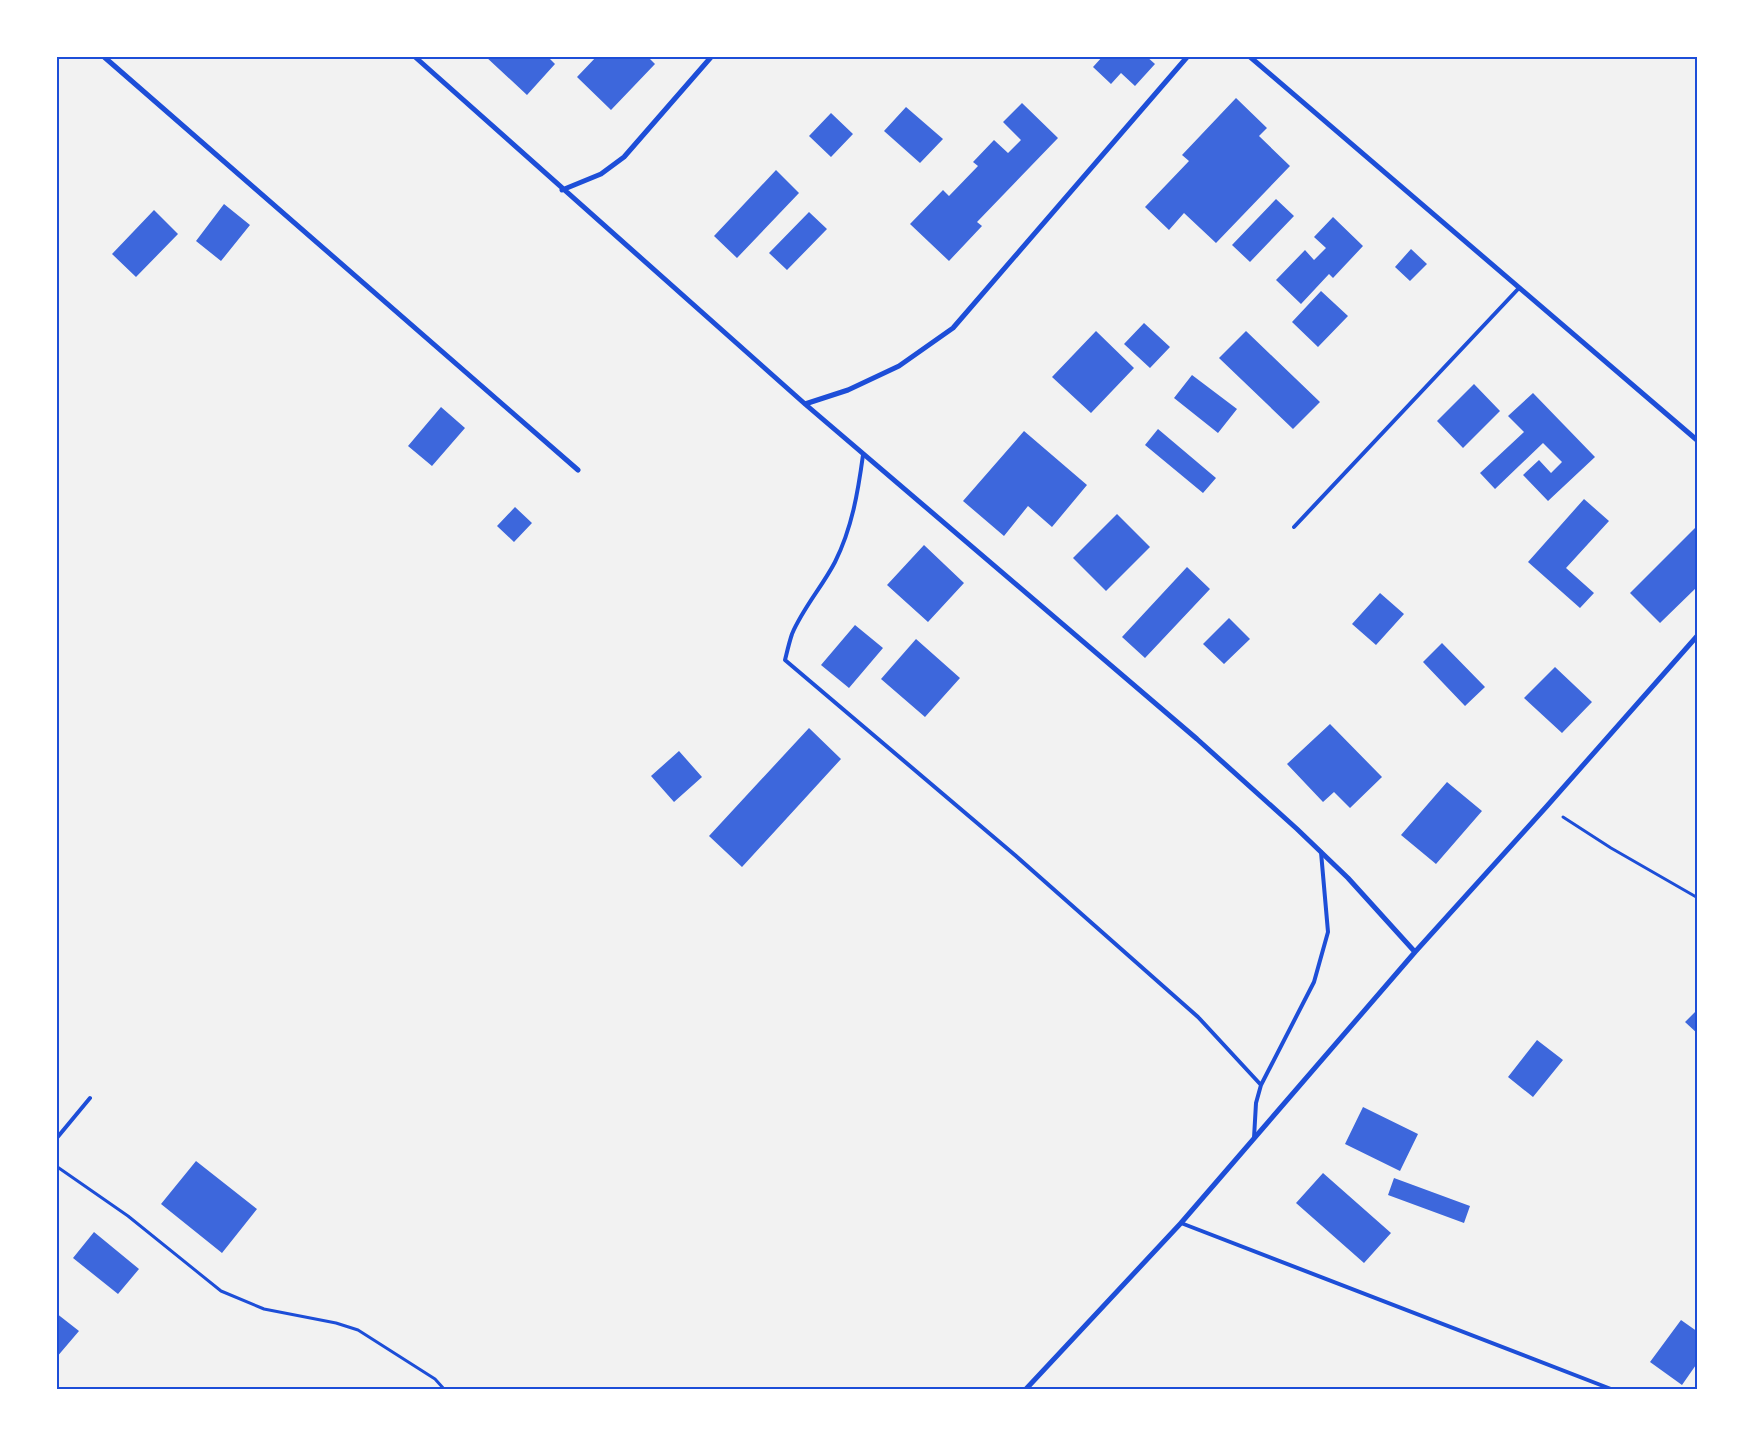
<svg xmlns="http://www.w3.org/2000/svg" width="1754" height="1445" font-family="Rubik,sans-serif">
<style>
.building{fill:#3d67dc}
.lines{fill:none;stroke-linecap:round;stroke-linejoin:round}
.path{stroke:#1d4ed8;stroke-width:3}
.service{stroke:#1d4ed8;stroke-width:4}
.minor{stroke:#1d4ed8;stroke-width:5}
.neatline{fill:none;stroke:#1d4ed8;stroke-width:2}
</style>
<rect width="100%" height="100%" fill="#f2f2f2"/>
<path class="building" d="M485,56H547L555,64L527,95Z
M597,56H647L655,64L611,110L577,77Z
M1103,56H1146L1155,64L1135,86L1121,73L1111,84L1093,67Z
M1236,98L1267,128L1259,136L1290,166L1216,243L1184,213L1169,230L1145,207L1189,161L1182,155Z
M1022,103L1058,138L977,222L982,226L949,261L910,224L943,190L949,196L978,166L973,162L994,140L1008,153L1021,140L1003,122Z
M906,107L943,139L920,163L884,131Z
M831,113L853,134L831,157L809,136Z
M776,170L799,193L737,258L714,236Z
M1276,199L1294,216L1250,262L1232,245Z
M224,204L250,225L221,261L196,241Z
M154,210L178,234L136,277L112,254Z
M809,212L827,229L787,270L769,253Z
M1333,217L1363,246L1333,278L1329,274L1301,304L1276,280L1305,250L1314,260L1326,248L1314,237Z
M1411,249L1427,264L1410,281L1395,267Z
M1321,291L1348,316L1318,347L1292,322Z
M1144,323L1170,347L1150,368L1124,344Z
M1096,331L1134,368L1091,413L1052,377Z
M1246,331L1320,402L1293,429L1219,358Z
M1192,375L1237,409L1218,433L1174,398Z
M1474,384L1500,411L1463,448L1437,421Z
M1533,393L1595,457L1548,501L1523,475L1539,460L1551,473L1562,462L1543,443L1495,489L1480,473L1524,432L1508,416Z
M441,407L465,428L432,466L408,446Z
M1158,429L1216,478L1203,493L1145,445Z
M1024,431L1087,485L1052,527L1028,506L1004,536L963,501Z
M1584,499L1609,521L1566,568L1594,593L1580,608L1528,562Z
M515,507L532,523L514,542L497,526Z
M1117,514L1150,547L1106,591L1073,558Z
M1698,525V586L1660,623L1630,593Z
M924,545L964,583L928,622L887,585Z
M1187,567L1210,589L1145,658L1122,637Z
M1380,593L1404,614L1376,645L1352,624Z
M1229,618L1250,639L1224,664L1203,644Z
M855,625L883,648L849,688L821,665Z
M916,639L960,678L925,717L881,679Z
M1442,643L1485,687L1465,706L1423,662Z
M1555,667L1592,702L1562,733L1524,698Z
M1330,724L1382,777L1350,808L1334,792L1323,802L1287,764Z
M809,728L841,759L742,867L709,836Z
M679,751L702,777L674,802L651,776Z
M1447,782L1482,811L1436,864L1401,835Z
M1698,1009V1034L1685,1022Z
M1537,1040L1563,1060L1533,1097L1508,1077Z
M1363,1107L1418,1134L1400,1171L1345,1144Z
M196,1161L257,1209L222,1253L161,1204Z
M1323,1173L1391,1233L1364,1263L1296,1203Z
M1394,1178L1470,1206L1464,1223L1388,1195Z
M94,1232L139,1269L118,1294L73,1258Z
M56,1313L79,1331L56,1358Z
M1681,1320L1698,1332V1362L1682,1385L1650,1362Z"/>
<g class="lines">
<path class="path" d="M1563,817L1611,848L1698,898
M56,1166L128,1216L221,1291L264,1309L336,1323L358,1330L435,1379L444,1389"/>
<path class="service" d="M863,455C858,492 852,528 835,562C822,587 803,608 792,634C789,643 787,652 785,660L1016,856L1198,1017L1261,1085
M1294,527L1519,288
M1254,1138L1256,1103L1261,1085L1314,982L1328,932L1321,852
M56,1139L90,1098
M1181,1223L1611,1389"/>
<path class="minor" d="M103,56L578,470
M414,56L805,404L1197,739L1297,829L1348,878L1415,952
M1249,56L1698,441
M562,190L601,174L624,157L712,56
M805,404L848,390L899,366L953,328L1188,56
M1026,1389L1181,1223L1415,952L1547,806L1698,635"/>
</g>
<rect width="1754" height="1445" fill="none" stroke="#ffffff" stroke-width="115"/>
<rect x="58" y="58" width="1638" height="1330" class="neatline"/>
</svg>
